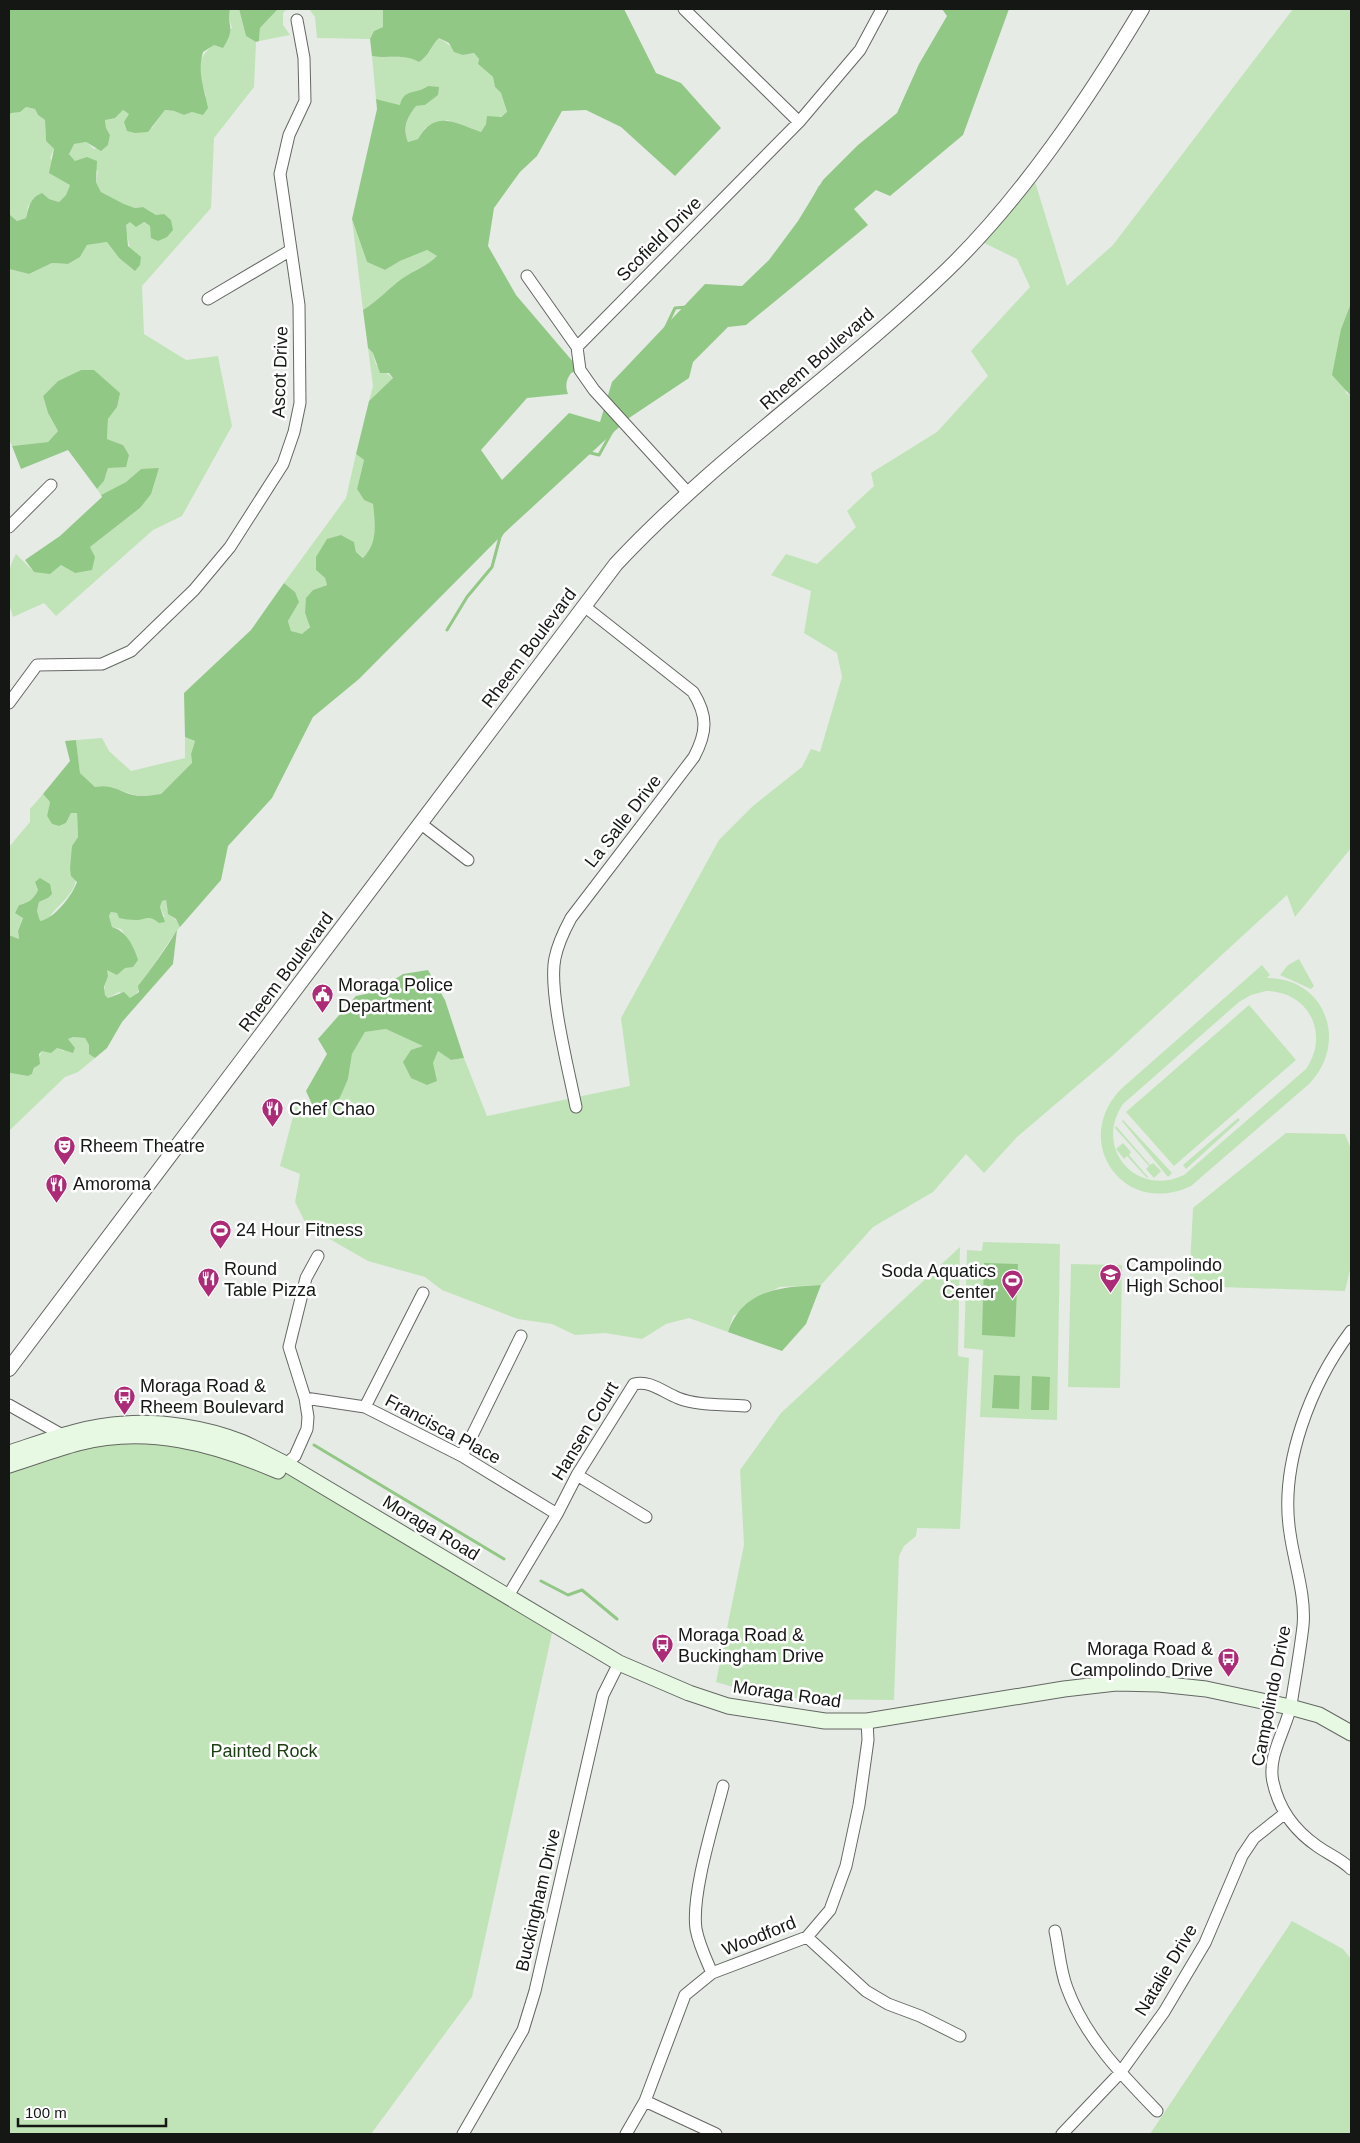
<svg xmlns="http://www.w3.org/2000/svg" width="1360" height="2143" font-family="Arial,sans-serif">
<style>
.green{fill:#c0e4b8;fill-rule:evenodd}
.forest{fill:#92c886}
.water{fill:#92c786}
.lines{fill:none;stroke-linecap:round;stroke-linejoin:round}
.stream{stroke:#92c786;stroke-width:3}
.minor-casing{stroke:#646763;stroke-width:13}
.tertiary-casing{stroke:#646763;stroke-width:16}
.secondary-casing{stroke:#646763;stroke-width:17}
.minor{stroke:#fff;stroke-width:11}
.tertiary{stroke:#fff;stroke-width:14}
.secondary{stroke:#e7f9e3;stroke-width:15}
.labels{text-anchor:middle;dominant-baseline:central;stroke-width:5;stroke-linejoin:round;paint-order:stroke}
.street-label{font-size:18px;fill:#151715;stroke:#fff}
.poi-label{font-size:18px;fill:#151715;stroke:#fff;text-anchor:start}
.park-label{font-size:18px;fill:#1b3e12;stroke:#fff}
</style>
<rect width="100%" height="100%" fill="#e6ebe5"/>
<path class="green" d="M230,9H239L246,36L256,42L254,87L214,138L211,208L142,286L144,334L186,360L218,356L232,426L182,516L153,530L56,616L44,603L13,617C6,597 5,572 16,554L34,572L61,565L75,573L90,547L140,508L159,469H141L126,482L101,495L97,489L104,481L108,468L123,445L107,439L108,419L117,407L81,370L58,381L43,396L48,413L58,431L48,442L12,446L9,439V269L29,274L52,263L68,264L80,257L87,245L107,242L119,258L135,271L125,226L130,221L143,222L150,226L156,215L143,207L135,208L124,204L101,192L96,182L98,171L75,161L69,154L73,144L86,142L94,149L108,145L110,135L106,128L105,119L123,110L129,113L135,133L152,128L165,110L174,111L184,115L192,112L206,96C190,55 205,54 232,28L228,15Z
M278,9H287L283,13V25L290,35L259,41L260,28Z
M309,9H383V27L374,31L370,39L317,38L315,17Z
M1293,9H1351V303L1341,329L1346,393L1351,396V848L1295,917L1287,895L1111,1057L1017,1137L984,1173L966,1154L933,1192L873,1227L821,1285L779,1287L733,1316L728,1332L689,1318L666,1324L642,1339L605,1333L575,1335L552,1324L518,1319L442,1290L425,1277L368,1261L307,1226L295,1202L300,1174L280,1166L296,1105L312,1103L315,1111L348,1079L352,1054L365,1032L386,1029L404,1036L424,1046L433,1063L438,1050L451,1060L464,1058L487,1116L630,1086L621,1018L719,840L753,806L802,767L811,749L820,752L842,677L837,653L804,633L811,591L771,575L786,554L817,564L856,527L847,511L874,486L871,473L937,432L988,376L971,351L1030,287L1017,259L976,239L1032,172L1067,286L1113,245Z
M439,38L463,55L474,53L479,59L478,64L493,77L495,87L501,93L507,113L486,124L481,132L447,120L425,128L418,139L408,142C402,127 407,118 416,106L425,105L431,100L419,93H408L400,105L376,99L372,56C389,59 402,53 419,62C429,56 431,47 439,38Z
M26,107L35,109L38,115L45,120L46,141L54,149L50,158L70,185L66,195L59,202L49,199L42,194L28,206L26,218L17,221L9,214V116L11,113Z
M352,219L367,262L385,270L400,261L427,250L437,256C427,266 415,270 404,278C389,288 380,299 363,310Z
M368,348L373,353L376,365L393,378L369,401L373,386Z
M356,454L364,460L357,489L364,500L373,504C375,524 378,542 364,558L356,552L354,542L341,535L316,570L325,578L327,585L313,590L305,613L310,626L302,635L291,631L288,621L293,612L295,592L284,583L346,498Z
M185,737L195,741L191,754L192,764L161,794C151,795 140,797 131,794C117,790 111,784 95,787L80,773L76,740L102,738L109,751L131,771L185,758Z
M43,794L50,802L47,816L52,824L59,826L66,823L71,813H77L78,837L72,846C77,883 82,883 55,910C49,916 49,920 40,922L37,911L39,902L48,898L35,882L38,890C34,899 28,903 19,905L15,913L23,917L18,931L19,939L9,935V847L30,822V809Z
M166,900L167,910L172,917L180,923V927C167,942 158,960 146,976C140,985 140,993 130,998L119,992L108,998L105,995C103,985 108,980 107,970C129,971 126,965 132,946L121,929L112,927L109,916L111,912L117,913L119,918C135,920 149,917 165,917L160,907L162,901Z
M1299,959L1314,986L1311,989L1280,975L1288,965Z
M1262,965L1270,975L1267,978C1326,978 1349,1043 1309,1084L1191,1186C1124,1218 1070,1142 1121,1089ZM1266,991C1309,991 1330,1034 1306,1069L1184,1175C1136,1198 1093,1148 1123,1104L1239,1002L1251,995Z
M1249,1005L1296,1060L1174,1166L1126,1112Z
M73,1037L85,1038L89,1045L90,1054L95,1058L78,1072L65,1077L9,1131V1072L28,1076L32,1074L42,1051L57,1048L64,1051L68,1039Z
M1238,1118L1240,1120L1186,1169L1183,1165Z
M1123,1120L1172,1173L1168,1177L1122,1121Z
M1116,1126L1150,1165L1153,1163L1161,1171L1154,1178L1146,1169L1149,1166L1115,1128Z
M1286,1133L1345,1134L1351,1149V1266L1345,1291L1189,1286L1193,1208Z
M1123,1143L1131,1152L1129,1155L1148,1177L1147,1178L1127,1156L1124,1159L1116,1149Z
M983,1242L1060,1244L1057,1420L980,1417L983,1350L964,1348L967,1250L982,1251Z
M960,1247L958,1356L969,1358L960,1529L917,1528L916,1536L904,1546L899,1556L894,1700L804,1699L758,1694L716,1682L744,1545L740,1470L781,1413Z
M1071,1264L1122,1265L1120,1388L1068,1387Z
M124,1435L236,1452L350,1502L554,1624L472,1997L371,2134H9V1465Z
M1292,1921L1343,1949L1351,1959V2134H1150Z"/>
<path class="forest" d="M9,9H230C226,27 237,26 223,48L214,45L203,52C197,73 204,87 208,108L203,115L192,112L184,115L174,111L165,110L148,132L135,133L127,131L124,122L129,114L123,110L115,118L105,120L106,128L110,135L108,145L101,151L86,142L74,144L69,154L75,161L87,157L97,161L96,182L101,192L124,204L135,208L143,207L156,215L164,214L171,220L173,230L167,237L158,241L151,238L150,226L144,222L136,227L130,222L126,225L128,246L141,257L140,265L135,271L119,258L107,242L87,245L80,257L68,264L52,263L29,274L9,269V214L17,221L26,218C29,206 30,198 42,193L49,199L59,202L66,195L70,185L49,173L54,149L46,141L45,120L38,115L35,109L26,107L20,112L11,113L9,116Z
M239,9H278L260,28L259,41L256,42L246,36Z
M383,9H624L656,73L681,83L721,128L675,176L621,127L586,110L562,111L537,156L520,172L494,208L488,246L516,295L580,370L571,373C566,380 565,386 568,394L527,398L481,450L502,480L569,413L600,422L612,382L705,284L742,286L769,260L798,221L823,180L858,145L897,113L919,64L947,16L942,9H1009L963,135L890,196L876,190L854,209L868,225L746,325L728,327L693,362L689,378L629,418L500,537L359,679L313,717L272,798L228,846L221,880L180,927L176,919L168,914L166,900L162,901L160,907L165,922L159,923C148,914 147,920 136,920C130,920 124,919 119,918L117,913L111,912L109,916L112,927C126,931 134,946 138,960L133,967L125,968L117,975L107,970L108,976L104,987L105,995L108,998L124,992L130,998L139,992L138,986C152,968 165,950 177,930L173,964L122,1022L107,1048L95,1058L89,1054V1045L85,1038L73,1037L68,1039L75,1048L73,1053L57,1048L51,1053L42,1051L39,1054L40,1064L34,1068L32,1074L28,1076L11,1073L9,1072V935L19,939L18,931L23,918L15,913L19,905C28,903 34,899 38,890L35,882L40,878L50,884L52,894L48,898L39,902L37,911L40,921C54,919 72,896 77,882L71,876L70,868L72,846L78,837L77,813H71L66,823L59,826L52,824L47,816L50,802L43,794L70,761L65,741L76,740L80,773L95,787C114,784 117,791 133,795C142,797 152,795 161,794L192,763L191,754L195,741L185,737L184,693L251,630L284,583L295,592L299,602L288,621L291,631L302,634L310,627L305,613L306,598L313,590L327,585L325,578L316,570V557L327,539L341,535L354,542L356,552L363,558C378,543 375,524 373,504L364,500L357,489L364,460L356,454L369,401L393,378L389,373H380L373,353L368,348L363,310C380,299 389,288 403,278C415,270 427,266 437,256L427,250L400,261L385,270L367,262L352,219L377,109L376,99L400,105C404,88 415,95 428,86L439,87L438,95L425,105L416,106C407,118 402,127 408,142L418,139C435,109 455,123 481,132L486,124L487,116L501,117L507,112L501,93L495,87L493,77L478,64L479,59L474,53L463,55L454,52L449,43L439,38C431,46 429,56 419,62C402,53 389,59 372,56L370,39L374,31L383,27Z
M1351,303V396L1332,375L1341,329Z
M81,370H94L120,393L117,407L108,419L107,439L123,445L129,455L126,467L108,468L104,481L97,489L68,450L21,469L12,446L48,442L58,431L48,413L43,396L58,381Z
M159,468L151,494L140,508L90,547L95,557L92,570L75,573L61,565L50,574L34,572L25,560L60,536L102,497L101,495L126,482L141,469Z
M428,970L445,1000L464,1058L451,1060L438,1051L433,1063L437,1081L427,1085L411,1078L403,1062L411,1050L423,1046L386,1029L365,1032L352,1054L348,1079L337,1104L315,1111L306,1091L327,1054L318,1039L356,996L375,992L403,974Z
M821,1285L806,1324L782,1351L728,1332C743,1289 781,1287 821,1285Z"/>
<path class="water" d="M984,1263L1018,1264L1015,1337L982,1335Z
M994,1375L1020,1376L1019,1409L992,1408Z
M1032,1376L1050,1377L1049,1410H1031Z"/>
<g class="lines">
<path class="stream" d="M633,411L644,399L665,329L675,308L699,306L739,310L783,270L802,249L807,235L812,202L820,187L835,183L887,161L903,146L926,110L931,90L965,9
M447,630L467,597L492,567L500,537L519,505L545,472L574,449L599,455L614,428
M314,1445L504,1559
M541,1581L568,1595L582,1590L617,1619"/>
<defs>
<path id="minor" d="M684,9L799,122
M527,276L577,347L580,370L594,390L689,494
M208,299L291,250
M577,347L799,122L860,50L882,9
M9,527L51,485
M9,703L37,665L102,664L131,651L194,590L230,547L283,464L294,432L300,403L299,305L280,174L289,135L305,101L304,58L297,20
M420,823L468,860
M576,1107C569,1071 548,991 555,958C558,943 564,931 571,918L694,757C707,732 708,716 693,692L584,606
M1351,1331C1311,1384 1279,1465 1290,1533C1294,1563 1306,1595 1303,1626C1300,1652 1295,1679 1291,1705C1286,1730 1267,1756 1273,1782C1279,1810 1294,1830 1317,1846C1328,1854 1341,1859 1351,1869
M305,1398L365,1407L462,1456L557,1514
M9,1405L64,1436
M365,1407L423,1293
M462,1456L521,1336
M286,1464L295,1456L307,1429L308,1417L305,1398L289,1347L306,1278L318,1256
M577,1475L646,1517
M508,1596L557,1514L577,1475L634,1384C650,1380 663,1392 678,1398C698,1406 723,1404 745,1406
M1055,1931C1059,1949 1060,1970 1067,1988C1085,2037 1121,2074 1157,2111
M807,1937L866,1991L888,2004L920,2016L960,2036
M712,1973C706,1959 699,1945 696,1929C691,1894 714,1822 723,1786
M645,2101L716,2134
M463,2134L523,2030L535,1991L603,1695L619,1663
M626,2134L645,2101L685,1995L712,1973L807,1937L830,1910L846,1866L859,1805L868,1740L867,1721
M1062,2134L1120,2073L1164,2012L1205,1943L1242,1856L1254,1838L1284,1814"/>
<path id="tertiary" d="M9,1369L616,564C717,456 840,373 946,271C1022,198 1088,99 1142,9"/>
<path id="secondary" d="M9,1453C46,1441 84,1426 124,1424C161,1421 206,1428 241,1442C256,1448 271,1457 286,1464L619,1663L689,1693L728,1706L825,1721H867L1064,1689L1116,1683L1159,1684L1206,1689L1290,1707L1319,1715L1351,1733
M9,1465C32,1458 55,1449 78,1443C147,1425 214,1443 278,1471"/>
</defs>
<use href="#minor" class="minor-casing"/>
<use href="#tertiary" class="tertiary-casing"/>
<use href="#secondary" class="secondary-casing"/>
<use href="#minor" class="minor"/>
<use href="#tertiary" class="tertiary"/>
<use href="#secondary" class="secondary"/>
</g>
<defs>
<symbol id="civic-pin" viewBox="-11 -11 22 30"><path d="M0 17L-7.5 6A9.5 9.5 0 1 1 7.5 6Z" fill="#ac2a76" stroke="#fff"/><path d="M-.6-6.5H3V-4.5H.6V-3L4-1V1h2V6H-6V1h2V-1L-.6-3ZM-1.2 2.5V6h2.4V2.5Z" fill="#fff"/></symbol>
<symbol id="restaurant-pin" viewBox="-11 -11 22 30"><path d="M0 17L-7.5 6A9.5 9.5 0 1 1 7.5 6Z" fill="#ac2a76" stroke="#fff"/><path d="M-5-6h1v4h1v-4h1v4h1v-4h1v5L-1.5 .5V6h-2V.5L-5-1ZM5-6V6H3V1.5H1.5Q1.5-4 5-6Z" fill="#fff"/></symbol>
<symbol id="theatre-pin" viewBox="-11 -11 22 30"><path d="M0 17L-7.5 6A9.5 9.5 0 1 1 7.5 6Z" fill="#ac2a76" stroke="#fff"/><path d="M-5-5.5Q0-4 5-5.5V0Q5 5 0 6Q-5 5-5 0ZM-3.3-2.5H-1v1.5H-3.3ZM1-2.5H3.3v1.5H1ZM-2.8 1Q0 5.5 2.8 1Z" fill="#fff"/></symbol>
<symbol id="stadium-pin" viewBox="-11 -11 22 30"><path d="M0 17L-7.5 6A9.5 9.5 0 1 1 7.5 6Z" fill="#ac2a76" stroke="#fff"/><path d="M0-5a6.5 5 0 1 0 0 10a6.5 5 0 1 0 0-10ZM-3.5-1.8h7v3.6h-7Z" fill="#fff"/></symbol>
<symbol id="school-pin" viewBox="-11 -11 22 30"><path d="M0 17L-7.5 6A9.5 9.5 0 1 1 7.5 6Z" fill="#ac2a76" stroke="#fff"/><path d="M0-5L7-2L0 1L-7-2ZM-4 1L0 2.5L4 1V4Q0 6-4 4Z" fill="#fff"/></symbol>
<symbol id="bus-pin" viewBox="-11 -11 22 30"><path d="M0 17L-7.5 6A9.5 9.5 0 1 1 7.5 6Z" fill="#ac2a76" stroke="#fff"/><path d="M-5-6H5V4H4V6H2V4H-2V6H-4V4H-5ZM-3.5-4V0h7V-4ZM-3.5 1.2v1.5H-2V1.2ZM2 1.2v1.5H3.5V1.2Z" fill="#fff"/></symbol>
</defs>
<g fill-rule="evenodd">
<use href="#civic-pin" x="310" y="982" width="25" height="34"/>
<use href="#restaurant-pin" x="260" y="1096" width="25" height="34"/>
<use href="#theatre-pin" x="52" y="1134" width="25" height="34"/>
<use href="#restaurant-pin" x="44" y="1172" width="25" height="34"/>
<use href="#stadium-pin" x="208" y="1218" width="25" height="34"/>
<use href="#school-pin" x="1098" y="1262" width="25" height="34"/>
<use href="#restaurant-pin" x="196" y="1266" width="25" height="34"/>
<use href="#stadium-pin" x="1000" y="1268" width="25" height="34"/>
<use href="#bus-pin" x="112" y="1384" width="25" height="34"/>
<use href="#bus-pin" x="650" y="1632" width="25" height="34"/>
<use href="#bus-pin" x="1216" y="1646" width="25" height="34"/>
</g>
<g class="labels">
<g class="street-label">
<text transform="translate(659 239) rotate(-45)">Scofield Drive</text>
<text transform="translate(817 359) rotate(-41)">Rheem Boulevard</text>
<text transform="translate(280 372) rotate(-88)">Ascot Drive</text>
<text transform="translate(529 648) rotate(-53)">Rheem Boulevard</text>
<text transform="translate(623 821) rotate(-52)">La Salle Drive</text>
<text transform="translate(286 972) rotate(-53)">Rheem Boulevard</text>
<text transform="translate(443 1429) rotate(28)">Francisca Place</text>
<text transform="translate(585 1431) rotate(-59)">Hansen Court</text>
<text transform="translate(431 1528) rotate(31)">Moraga Road</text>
<text transform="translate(787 1694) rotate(8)">Moraga Road</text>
<text transform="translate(1271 1696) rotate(-79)">Campolindo Drive</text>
<text transform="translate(538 1900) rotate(-77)">Buckingham Drive</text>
<text transform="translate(759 1936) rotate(-22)">Woodford</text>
<text transform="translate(1166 1970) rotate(-59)">Natalie Drive</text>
</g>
<g class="poi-label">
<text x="338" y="985">Moraga Police<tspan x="338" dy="21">Department</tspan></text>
<text x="289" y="1109">Chef Chao</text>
<text x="80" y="1146">Rheem Theatre</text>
<text x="73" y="1184">Amoroma</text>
<text x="236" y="1230">24 Hour Fitness</text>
<text x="1126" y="1265">Campolindo<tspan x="1126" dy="21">High School</tspan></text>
<text x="224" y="1269">Round<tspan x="224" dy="21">Table Pizza</tspan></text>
<text x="996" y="1271" text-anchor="end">Soda Aquatics<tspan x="996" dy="21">Center</tspan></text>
<text x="140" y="1386">Moraga Road &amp;<tspan x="140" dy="21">Rheem Boulevard</tspan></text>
<text x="678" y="1635">Moraga Road &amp;<tspan x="678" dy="21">Buckingham Drive</tspan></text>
<text x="1213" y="1649" text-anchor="end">Moraga Road &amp;<tspan x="1213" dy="21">Campolindo Drive</tspan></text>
</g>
<g class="park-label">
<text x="264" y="1751">Painted Rock</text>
</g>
</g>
<rect width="1360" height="2143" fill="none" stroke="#151715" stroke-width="20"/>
<path d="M18 2118v8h148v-8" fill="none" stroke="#151715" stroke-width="2.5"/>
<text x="25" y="2118" font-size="15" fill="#151715" stroke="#ffffff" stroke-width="4" paint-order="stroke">100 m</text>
</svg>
